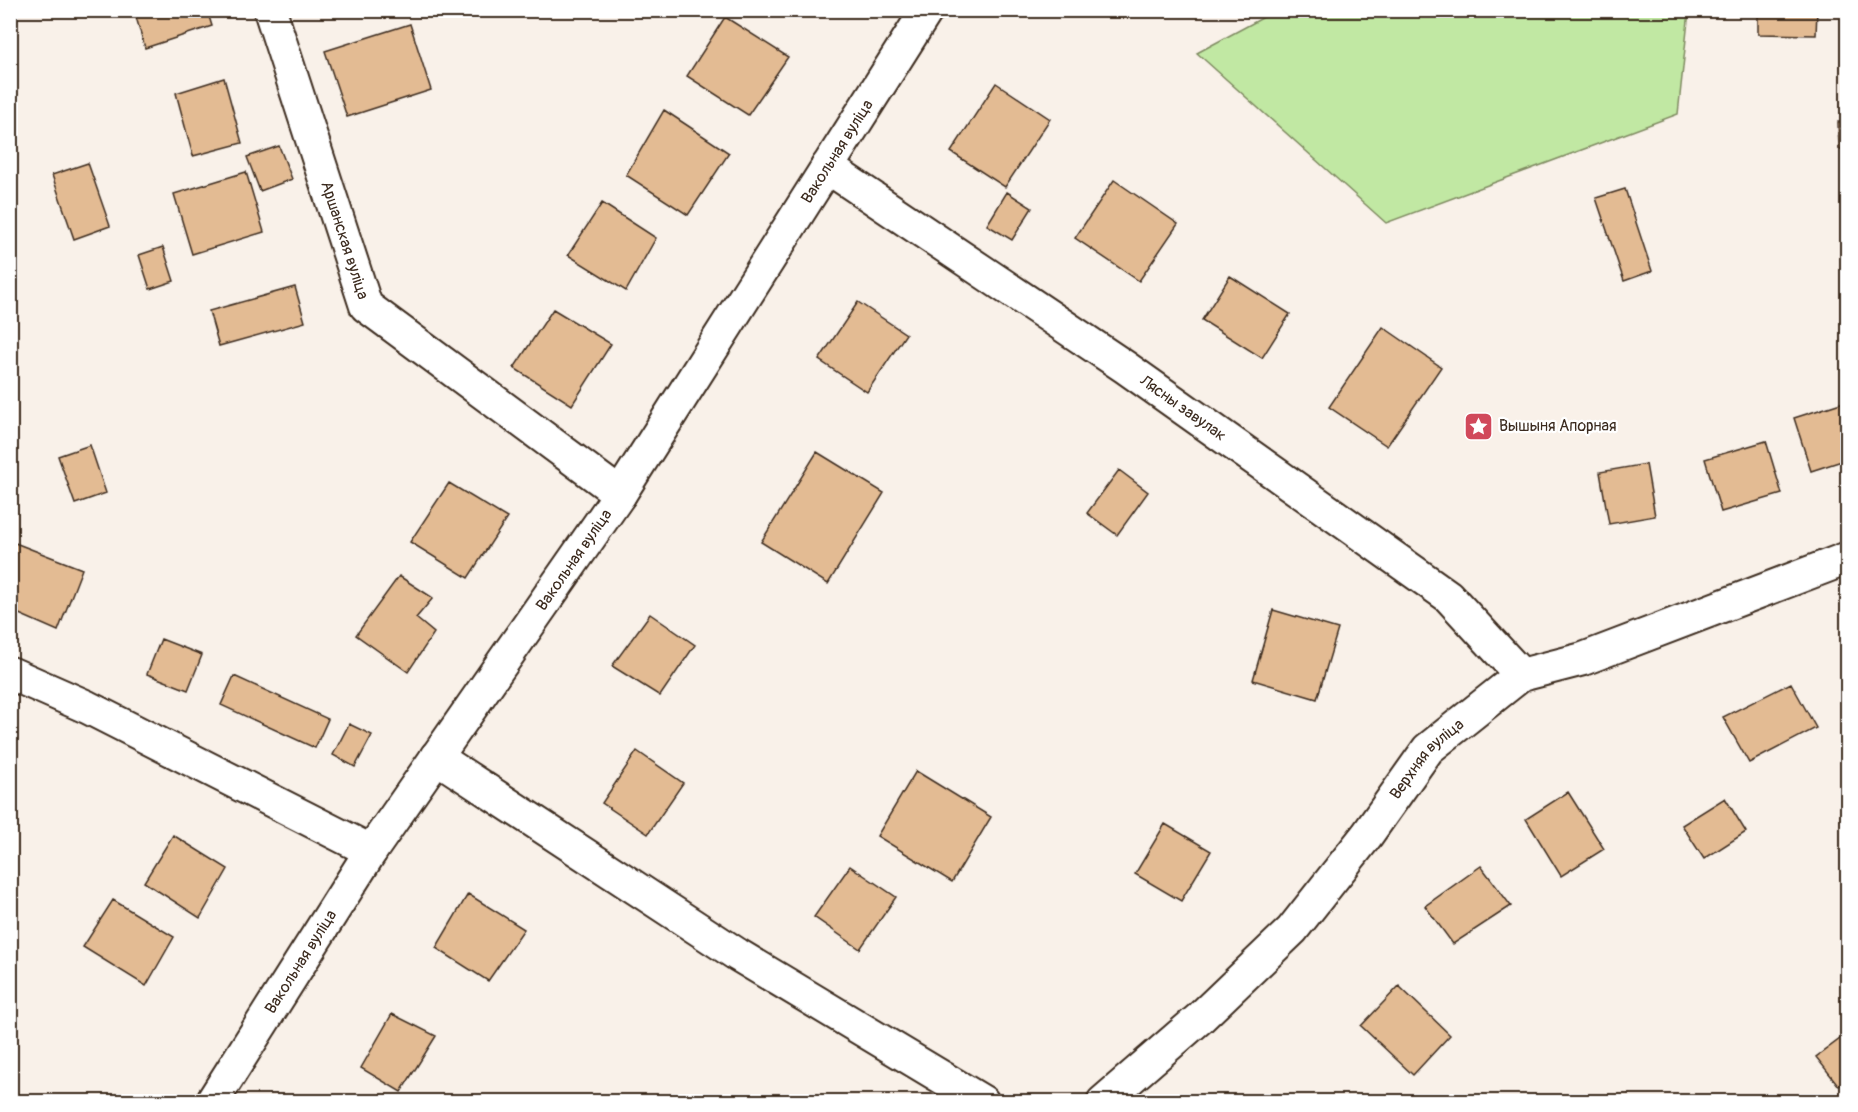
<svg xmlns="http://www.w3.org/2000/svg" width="1858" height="1112" font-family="Pangolin,sans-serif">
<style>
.green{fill:#c1e8a3;stroke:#7e8960;stroke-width:1.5}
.building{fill:#e3bb93;stroke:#3b2a1e;stroke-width:1.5}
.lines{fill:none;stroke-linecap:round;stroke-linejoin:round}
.minor-casing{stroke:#3b2a1e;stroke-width:36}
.minor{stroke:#fff;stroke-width:32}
.labels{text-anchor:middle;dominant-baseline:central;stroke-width:4.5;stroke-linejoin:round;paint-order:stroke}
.street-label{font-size:16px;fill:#3b2a1e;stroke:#fff}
.poi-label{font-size:16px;fill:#3b2a1e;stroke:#fff;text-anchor:start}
</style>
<rect width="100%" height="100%" fill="#f9f1e9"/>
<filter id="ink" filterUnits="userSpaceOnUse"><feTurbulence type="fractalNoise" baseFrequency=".0167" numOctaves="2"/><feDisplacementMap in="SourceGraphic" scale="12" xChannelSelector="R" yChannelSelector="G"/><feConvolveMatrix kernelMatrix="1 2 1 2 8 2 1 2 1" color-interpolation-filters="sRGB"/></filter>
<g filter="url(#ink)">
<path class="green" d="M1275,11H1689L1678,114L1386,223L1197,53Z"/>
<path class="building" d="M134,10H207L212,26L145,48Z
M1758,10H1817L1816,35L1758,34Z
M725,17L788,57L748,115L687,76Z
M410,24L431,90L347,117L325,51Z
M224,78L242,143L193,156L176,93Z
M996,83L1050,119L1005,187L951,152Z
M664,110L729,153L688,215L626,175Z
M1838,122H1848V149H1839Z
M279,146L292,179L260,191L247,157Z
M88,163L110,226L74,239L52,175Z
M246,172L264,232L192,254L174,194Z
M1114,180L1178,224L1139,281L1075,238Z
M1625,189L1652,271L1624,281L1596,198Z
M1007,192L1032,208L1012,240L987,225Z
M602,203L656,238L626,291L568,255Z
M10,210L17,229L10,231Z
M163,247L174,281L150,289L139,255Z
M1230,276L1290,314L1262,358L1202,320Z
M295,287L305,322L219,346L209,311Z
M858,302L906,334L867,392L819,360Z
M553,309L611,344L572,405L514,368Z
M1383,327L1441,367L1387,446L1329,407Z
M1844,402L1848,411V459L1811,471L1794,418Z
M1766,441L1782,494L1721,512L1705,459Z
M90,445L106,493L75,504L58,456Z
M817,452L884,493L828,584L761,542Z
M1646,464L1655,516L1609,524L1600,472Z
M1119,470L1148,492L1117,535L1087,513Z
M449,483L507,518L468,578L410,542Z
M10,541L82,569L58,631L10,610Z
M399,576L433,598L416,618L434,633L408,672L356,635Z
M1273,610L1338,629L1317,699L1253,680Z
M650,614L695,645L660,696L612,666Z
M161,639L202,655L188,690L147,674Z
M234,676L328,719L315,748L221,705Z
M1791,683L1816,728L1749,763L1723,717Z
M349,724L372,735L355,767L333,755Z
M637,751L683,783L648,834L602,803Z
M916,771L991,817L952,882L877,836Z
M1568,792L1604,849L1561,876L1526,819Z
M1725,798L1746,832L1704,859L1682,825Z
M1165,824L1211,851L1181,901L1135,874Z
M173,835L228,869L200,918L144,882Z
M850,866L896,897L860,949L814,917Z
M1481,866L1511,906L1453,944L1425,906Z
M468,894L524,929L488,981L436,948Z
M113,900L174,937L146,986L83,947Z
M1399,986L1450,1035L1413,1075L1361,1026Z
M392,1014L436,1036L401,1092L361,1068Z
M1848,1033V1079L1839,1086L1816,1057Z"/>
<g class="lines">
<defs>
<g id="minor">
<path id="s1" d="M270,10L366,306L620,494"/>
<path id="s2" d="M827,167L1125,367L1448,596L1521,675"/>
<path d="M10,673L87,707L371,851"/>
<path d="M436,757L738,955L983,1102"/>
<path id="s3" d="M212,1102L371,851L620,494L927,10"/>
<path id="s4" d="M1103,1102L1200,1018L1292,930L1367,835L1428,749L1521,675L1583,659L1848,558"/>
</g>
</defs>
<use href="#minor" class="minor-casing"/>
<use href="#minor" class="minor"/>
</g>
</g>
<defs>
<symbol id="sight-square" viewBox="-11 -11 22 22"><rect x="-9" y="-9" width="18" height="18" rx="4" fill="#d1495b" stroke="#fff"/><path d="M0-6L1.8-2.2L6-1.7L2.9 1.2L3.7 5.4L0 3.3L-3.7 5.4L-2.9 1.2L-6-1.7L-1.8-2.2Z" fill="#fff"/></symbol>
</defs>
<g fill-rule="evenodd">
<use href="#sight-square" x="1462" y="410" width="33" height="33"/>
</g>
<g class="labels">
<g class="street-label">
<text stroke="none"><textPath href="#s3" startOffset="1138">Вакольная вуліца</textPath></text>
<text stroke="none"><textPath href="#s1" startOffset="242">Аршанская вуліца</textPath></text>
<text stroke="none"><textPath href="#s2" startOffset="430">Лясны завулак</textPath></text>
<text stroke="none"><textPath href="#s3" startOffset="652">Вакольная вуліца</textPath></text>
<text stroke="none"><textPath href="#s4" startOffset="474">Верхняя вуліца</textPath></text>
<text stroke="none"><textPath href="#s3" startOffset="166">Вакольная вуліца</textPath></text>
</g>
<g class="poi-label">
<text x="1499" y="426">Вышыня Апорная</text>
</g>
</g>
<rect width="1858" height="1112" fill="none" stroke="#fff" stroke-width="36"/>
<rect x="18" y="18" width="1822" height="1076" fill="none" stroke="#3b2a1e" stroke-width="2" filter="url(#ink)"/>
</svg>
